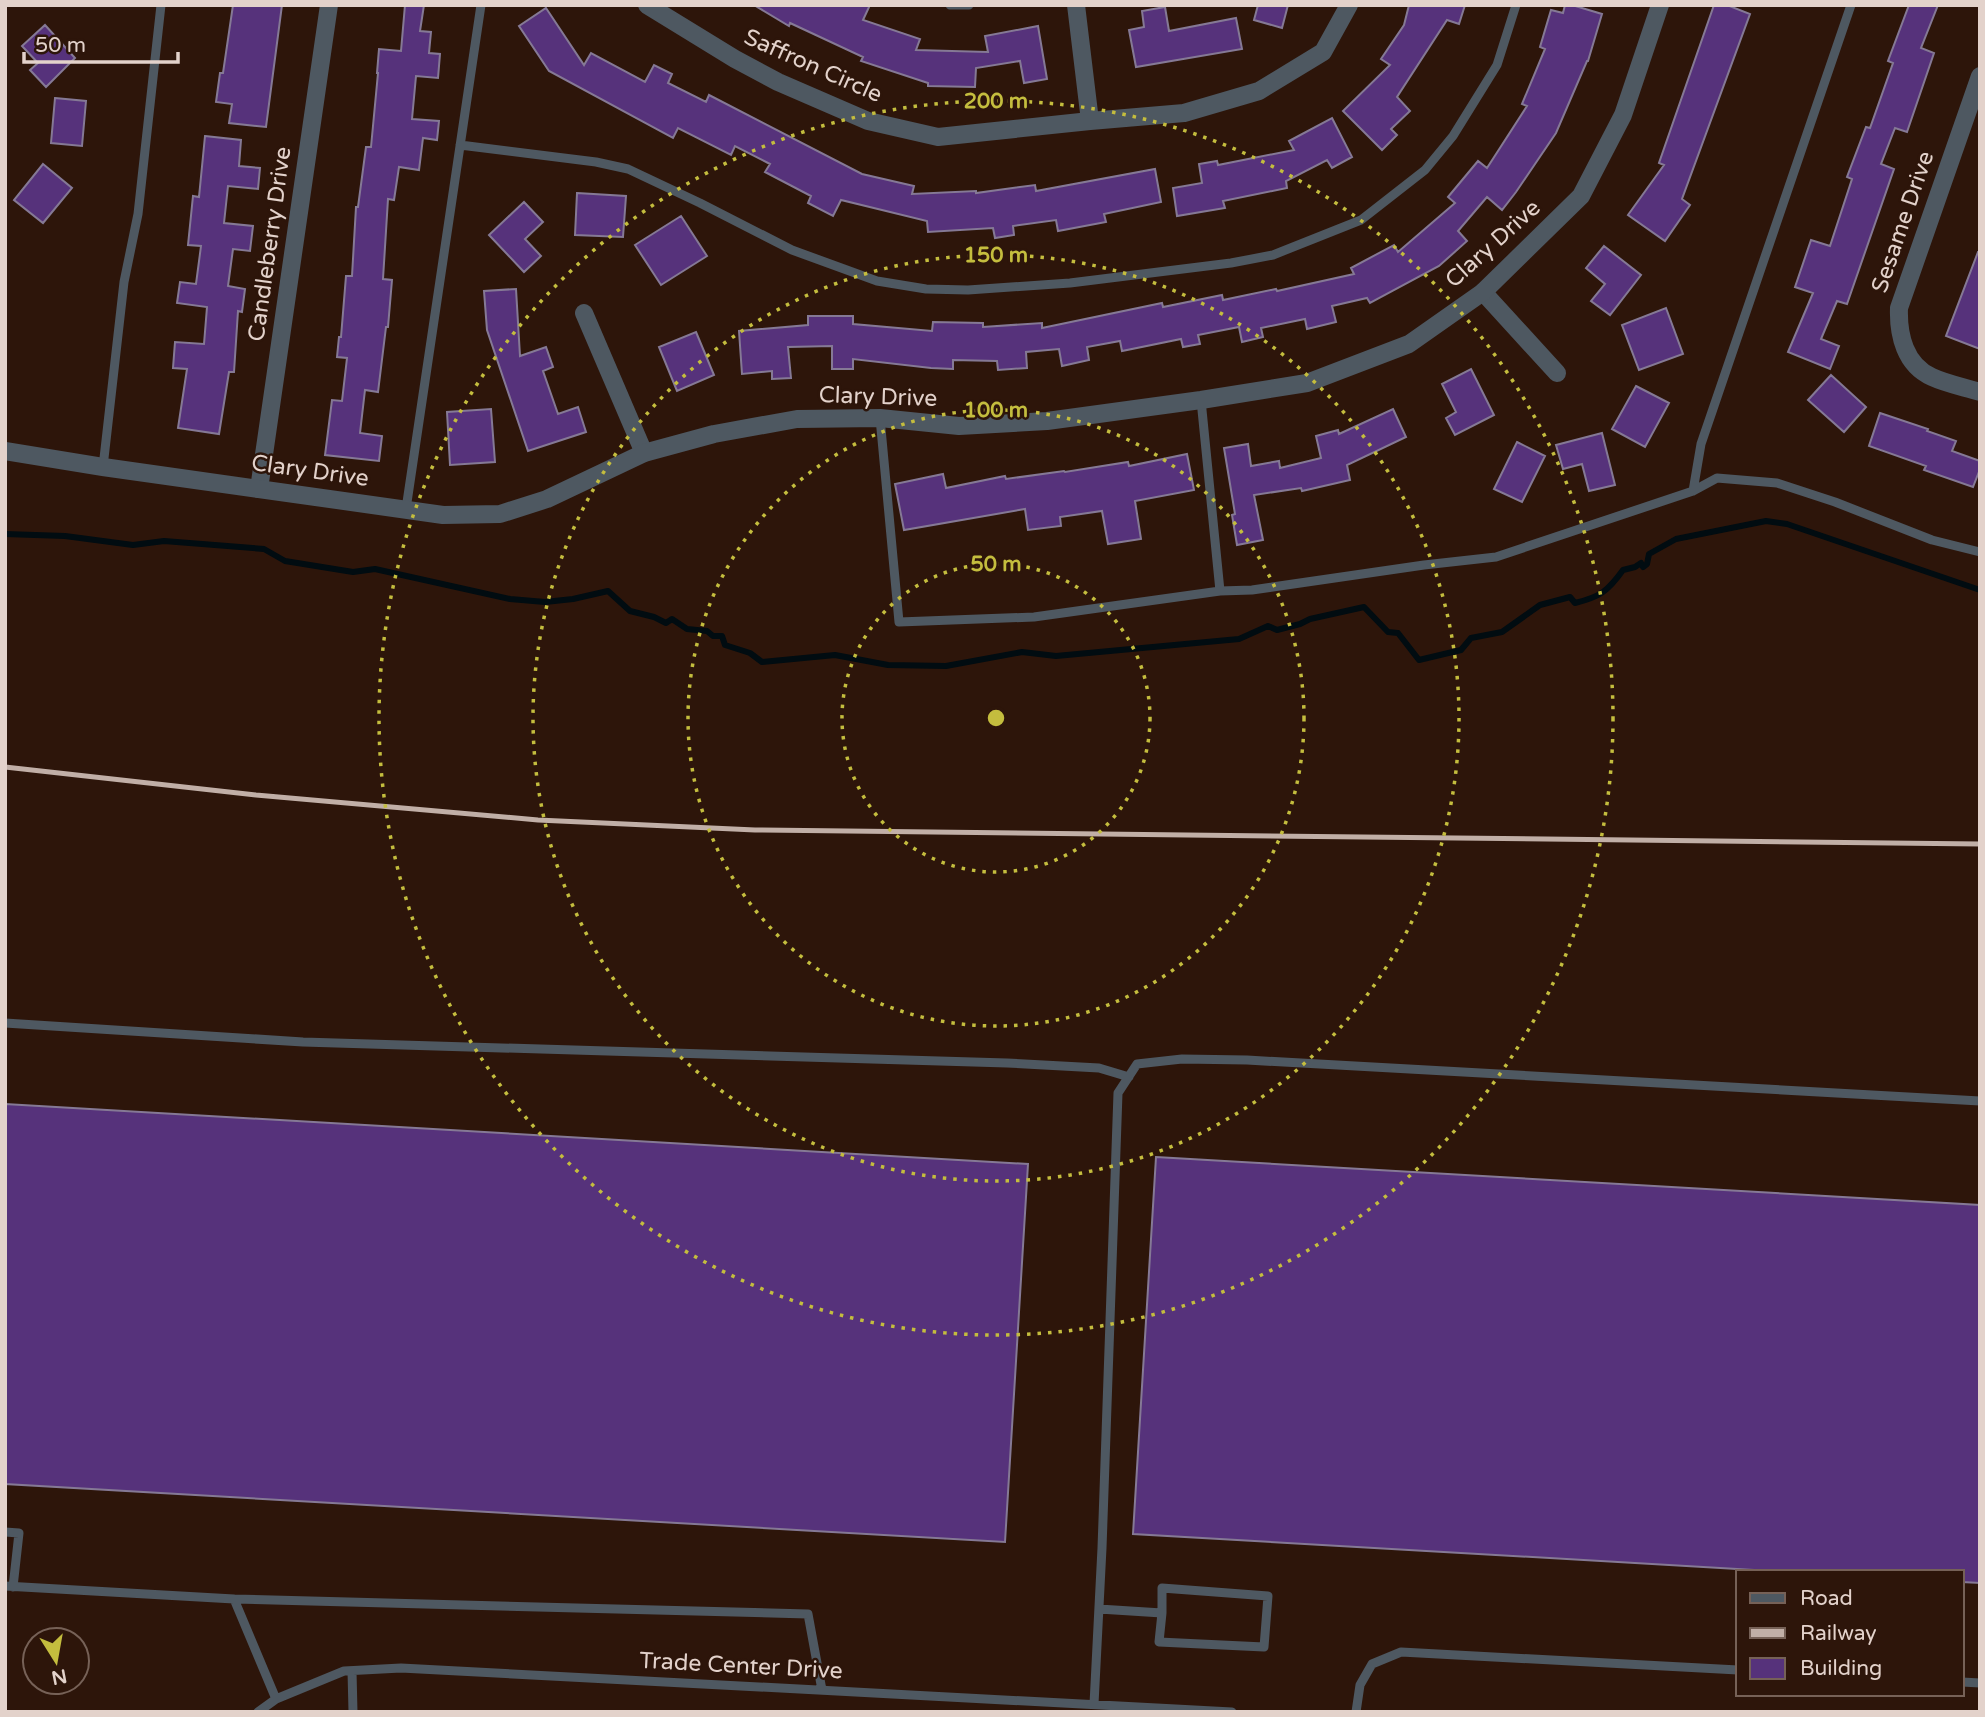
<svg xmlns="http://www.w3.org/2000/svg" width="1985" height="1717" font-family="'Varela Round',sans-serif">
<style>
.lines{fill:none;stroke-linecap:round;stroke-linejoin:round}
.stream{stroke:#010c11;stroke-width:6}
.building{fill:#56327b;stroke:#857995;stroke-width:2}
.service{stroke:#4e5861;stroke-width:9}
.minor{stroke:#4e5861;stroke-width:18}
.tertiary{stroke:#4e5861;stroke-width:18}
.rail{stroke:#c1afa7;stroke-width:5}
.ring{fill:none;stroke:#c4bd3e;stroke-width:3.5;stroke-dasharray:3.5 7}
.labels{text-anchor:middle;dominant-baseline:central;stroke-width:5;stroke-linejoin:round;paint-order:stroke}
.street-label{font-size:23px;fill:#e3d2cb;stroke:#2d150a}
.centre{fill:#c4bd3e;stroke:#2d150a;stroke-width:3.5}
.ring-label{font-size:21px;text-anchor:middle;font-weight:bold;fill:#c4bd3e;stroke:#2d150a;stroke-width:5;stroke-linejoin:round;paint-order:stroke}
</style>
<rect width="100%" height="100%" fill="#2d150a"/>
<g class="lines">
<path class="stream" d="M5,534L65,536L133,545L164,541L264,549L285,561L353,572L375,569L510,599L545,602L573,599L608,591L630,611L654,617L666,623L672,619L687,629L707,631L713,636H722L725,645L750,653L762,662L835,655L888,665L946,666L1022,652L1056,656L1239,639L1268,626L1277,630L1300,624L1310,619L1364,607L1388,632L1398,633L1419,660L1461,650L1471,638L1502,632L1540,605L1570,597L1575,603C1600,597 1608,591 1623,570L1635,567L1641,563L1643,567L1647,564L1649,554L1676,539L1766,521L1787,524L1980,590"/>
</g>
<path class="building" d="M233,5H282L266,127L229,123L232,104L216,102L220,73H223Z
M405,5H424L420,31L431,32L429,53L440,54L438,78L416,76L412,119L439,121L437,140L423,138L419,170L399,167L394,200L388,199L383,279L392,280L388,327H386L378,392L365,390L360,433L382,436L379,461L325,455L332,400L342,401L347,358L337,357L339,337H341L346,276H352L356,207H358L366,147H371L378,73H377L379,49L401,51Z
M754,5H870L863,20L920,39L916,50L988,52L985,36L1038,26L1047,79L1024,83L1020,61L976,68L975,87L928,86V83L861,61L863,57L790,23L789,26Z
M1258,5H1288L1282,28L1254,20Z
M1409,5H1465L1459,24L1447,20L1397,97L1410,111L1391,129L1397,135L1382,150L1343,111L1390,65L1381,59L1404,25Z
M1565,5H1572L1602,14L1588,61H1587L1556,133L1516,192L1502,210L1487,197L1458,231L1467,241L1439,266L1370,303L1367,298L1332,306L1336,322L1307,329L1305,319L1261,328L1263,337L1242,342L1239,327L1198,335L1200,344L1183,347L1181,339L1122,351L1120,341L1087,347L1089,360L1062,366L1059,349L1026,352L1027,368L998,370L997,361L953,360V369L931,368L853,359V369H832V346L788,347L791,378L772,379V371L742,374L739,331L808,325V316H853V324L932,331L933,322L983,323V327L1042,323V328L1162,303L1163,307L1222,295L1223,300L1276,289L1277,291L1354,274L1351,268L1394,245L1398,252L1455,203L1448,197L1478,161L1487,168L1527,106L1522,104L1545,49L1540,47L1551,10L1563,13Z
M1714,5H1727L1750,14L1682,199L1690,205L1665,241L1628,215L1664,165L1659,163Z
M1909,5H1938L1921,48L1934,53L1907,132L1895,128L1881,164L1894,169L1847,304L1837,301L1821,339L1839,346L1830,369L1788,352L1813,293L1795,287L1811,240L1830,246L1852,179L1847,177L1866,127L1870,128L1893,63L1888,61Z
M1165,7L1169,31L1236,18L1242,49L1136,67L1129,30L1144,27L1142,11Z
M546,8L584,65L591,53L645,82L654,65L672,74L668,83L706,102L709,95L862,174L914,186L912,194L976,191V193L1035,185L1036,191L1155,169L1161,202L1104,214L1106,222L1058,231L1056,220L1013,226L1014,235L995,238L993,228L928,232L927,221L841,200L833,216L808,203L811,196L765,172L770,164L735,146L731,155L678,128L673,138L549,71L519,26Z
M45,25L75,58L46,87L30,70L38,63L22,46Z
M55,98L86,101L82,146L51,143Z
M1332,118L1352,157L1332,168L1327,160L1286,181L1287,188L1223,201L1225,208L1177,216L1173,188L1202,183L1199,164L1217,161L1218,165L1294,150L1289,141Z
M205,136L241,140L239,166L260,168L258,189L228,186L224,223L253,226L250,251L233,249L228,286L245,289L242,312L238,311L234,372H229L219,434L178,428L187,369L173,368L175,342L204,344L207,307L177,303L180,282L196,284L201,246L188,245L193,196L199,197Z
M43,164L72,188L43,223L14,200Z
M577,193L626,196L623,237L575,235Z
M524,202L543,222L525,239L541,256L524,272L489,235Z
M681,216L707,256L661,285L635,245Z
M1604,246L1641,275L1610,315L1591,301L1605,284L1586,268Z
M1978,252H1980V349L1946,336Z
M516,289L520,356L546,347L553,367L543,371L558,414L578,407L586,432L528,451L487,330L484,291Z
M1666,308L1683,354L1639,370L1622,325Z
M696,332L714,375L677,391L659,347Z
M1471,369L1494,415L1455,435L1446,418L1456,412L1442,384Z
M1831,375L1866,407L1844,432L1808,400Z
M1636,386L1669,403L1645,447L1612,429Z
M491,409L495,462L450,465L447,412Z
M1393,409L1406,437L1347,465L1350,480L1302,491L1301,488L1254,495L1263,540L1237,545L1232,515L1235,514L1224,448L1248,444L1251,466L1279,461L1280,468L1321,458L1316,436L1338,430L1339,434Z
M1880,413L1928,429L1927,431L1956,441L1952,451L1980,461V469L1973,487L1924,470L1926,466L1869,446Z
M1602,433L1615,485L1589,491L1582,464L1563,469L1556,445Z
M1517,442L1545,456L1522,502L1494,489Z
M1187,454L1194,490L1135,501L1141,539L1108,544L1102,511L1060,517L1061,526L1028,530L1025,509L904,530L895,484L943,474L946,488L1005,476L1006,479L1064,471L1065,472L1128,462L1129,466Z
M5,1104L1028,1164L1005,1542L5,1484Z
M1156,1157L1980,1205V1583L1962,1582V1572H1790L1133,1534Z"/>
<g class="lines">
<path class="service" d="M950,5H969
M460,145L596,162L628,169L700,203L792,250L877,281L926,289L968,290L1070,283L1231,263L1273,255L1361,220L1425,170L1453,136L1497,65L1516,5
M1201,400L1220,591
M880,418L899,622L1034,617L1220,591L1252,590L1424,565L1496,557L1693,491L1717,478L1777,483L1835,502L1932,540L1980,552
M103,467L124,282L138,214L161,5
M1693,491L1701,444L1851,5
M406,509L481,5
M5,1023L303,1042L1007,1063L1099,1068L1129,1077
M5,1532L19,1533L13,1587
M5,1586L234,1599
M1099,1609L1162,1613V1588L1268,1596L1264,1647L1159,1642L1162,1613
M352,1671L353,1712
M1962,1682L1980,1683
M276,1699L234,1599L808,1614L822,1690
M1094,1704L1102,1548L1118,1093L1137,1064L1182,1059L1247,1060L1980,1101
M258,1712L276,1699L344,1671L401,1668L1232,1712
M1356,1712L1360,1685L1372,1664L1401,1652L1738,1670"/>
<path class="minor" d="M647,5L735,59L778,82L868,121L938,137L1090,121L1184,113L1259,91L1323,52L1349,5
M1076,5L1090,121
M1980,76L1899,308C1898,335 1905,365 1932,377C1947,384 1964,387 1980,392
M1483,292L1557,373
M584,313L644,453
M259,489L329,5"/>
<path class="tertiary" d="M5,451L103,467L443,515L500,514L547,499L644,453L714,434L797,419L880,418L959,426L1047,421L1201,400L1307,383L1409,344L1483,292L1581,196L1623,115L1660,5"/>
<path class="rail" d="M5,767L256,795L538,820L755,830L1980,844"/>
</g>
<g class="ring">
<circle cx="996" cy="718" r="154"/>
<circle cx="996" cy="718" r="308"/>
<circle cx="996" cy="718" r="463"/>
<circle cx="996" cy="718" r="617"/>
</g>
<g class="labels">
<g class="street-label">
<text transform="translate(813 66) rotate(24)">Saffron Circle</text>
<text transform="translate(1903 222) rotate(-71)">Sesame Drive</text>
<text transform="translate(270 244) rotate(-82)">Candleberry Drive</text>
<text transform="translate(1493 244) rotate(-42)">Clary Drive</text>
<text transform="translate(878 397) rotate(2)">Clary Drive</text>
<text transform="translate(310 471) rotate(8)">Clary Drive</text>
<text transform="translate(741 1666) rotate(3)">Trade Center Drive</text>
</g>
</g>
<circle cx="996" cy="718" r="10" class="centre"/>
<g class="ring-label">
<text x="996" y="108">200 m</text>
<text x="996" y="262">150 m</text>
<text x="996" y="417">100 m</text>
<text x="996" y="571">50 m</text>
</g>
<rect width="1985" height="1717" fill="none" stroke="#e3d2cb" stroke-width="14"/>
<rect x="1736" y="1570" width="228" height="126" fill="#2d150a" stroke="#766157" stroke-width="2"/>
<rect x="1750" y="1593" width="35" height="10" fill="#4e5861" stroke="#766157" stroke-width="2"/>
<text x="1800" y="1605" font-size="21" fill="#e3d2cb">Road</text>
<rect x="1750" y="1628" width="35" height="10" fill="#c1afa7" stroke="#766157" stroke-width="2"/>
<text x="1800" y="1640" font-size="21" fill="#e3d2cb">Railway</text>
<rect x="1750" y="1658" width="35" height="21" fill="#56327b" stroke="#766157" stroke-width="2"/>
<text x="1800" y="1675" font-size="21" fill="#e3d2cb">Building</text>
<g transform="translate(56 1661) rotate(169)"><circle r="33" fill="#2d150a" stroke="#766157" stroke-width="2"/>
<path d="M0-5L12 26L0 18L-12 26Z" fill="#c4bd3e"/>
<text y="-10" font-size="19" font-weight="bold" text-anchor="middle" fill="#e3d2cb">N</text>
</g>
<path d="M24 52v10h154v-10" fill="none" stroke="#e3d2cb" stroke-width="3.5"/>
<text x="35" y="52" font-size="21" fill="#e3d2cb" stroke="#2d150a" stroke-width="5" paint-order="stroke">50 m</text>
</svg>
